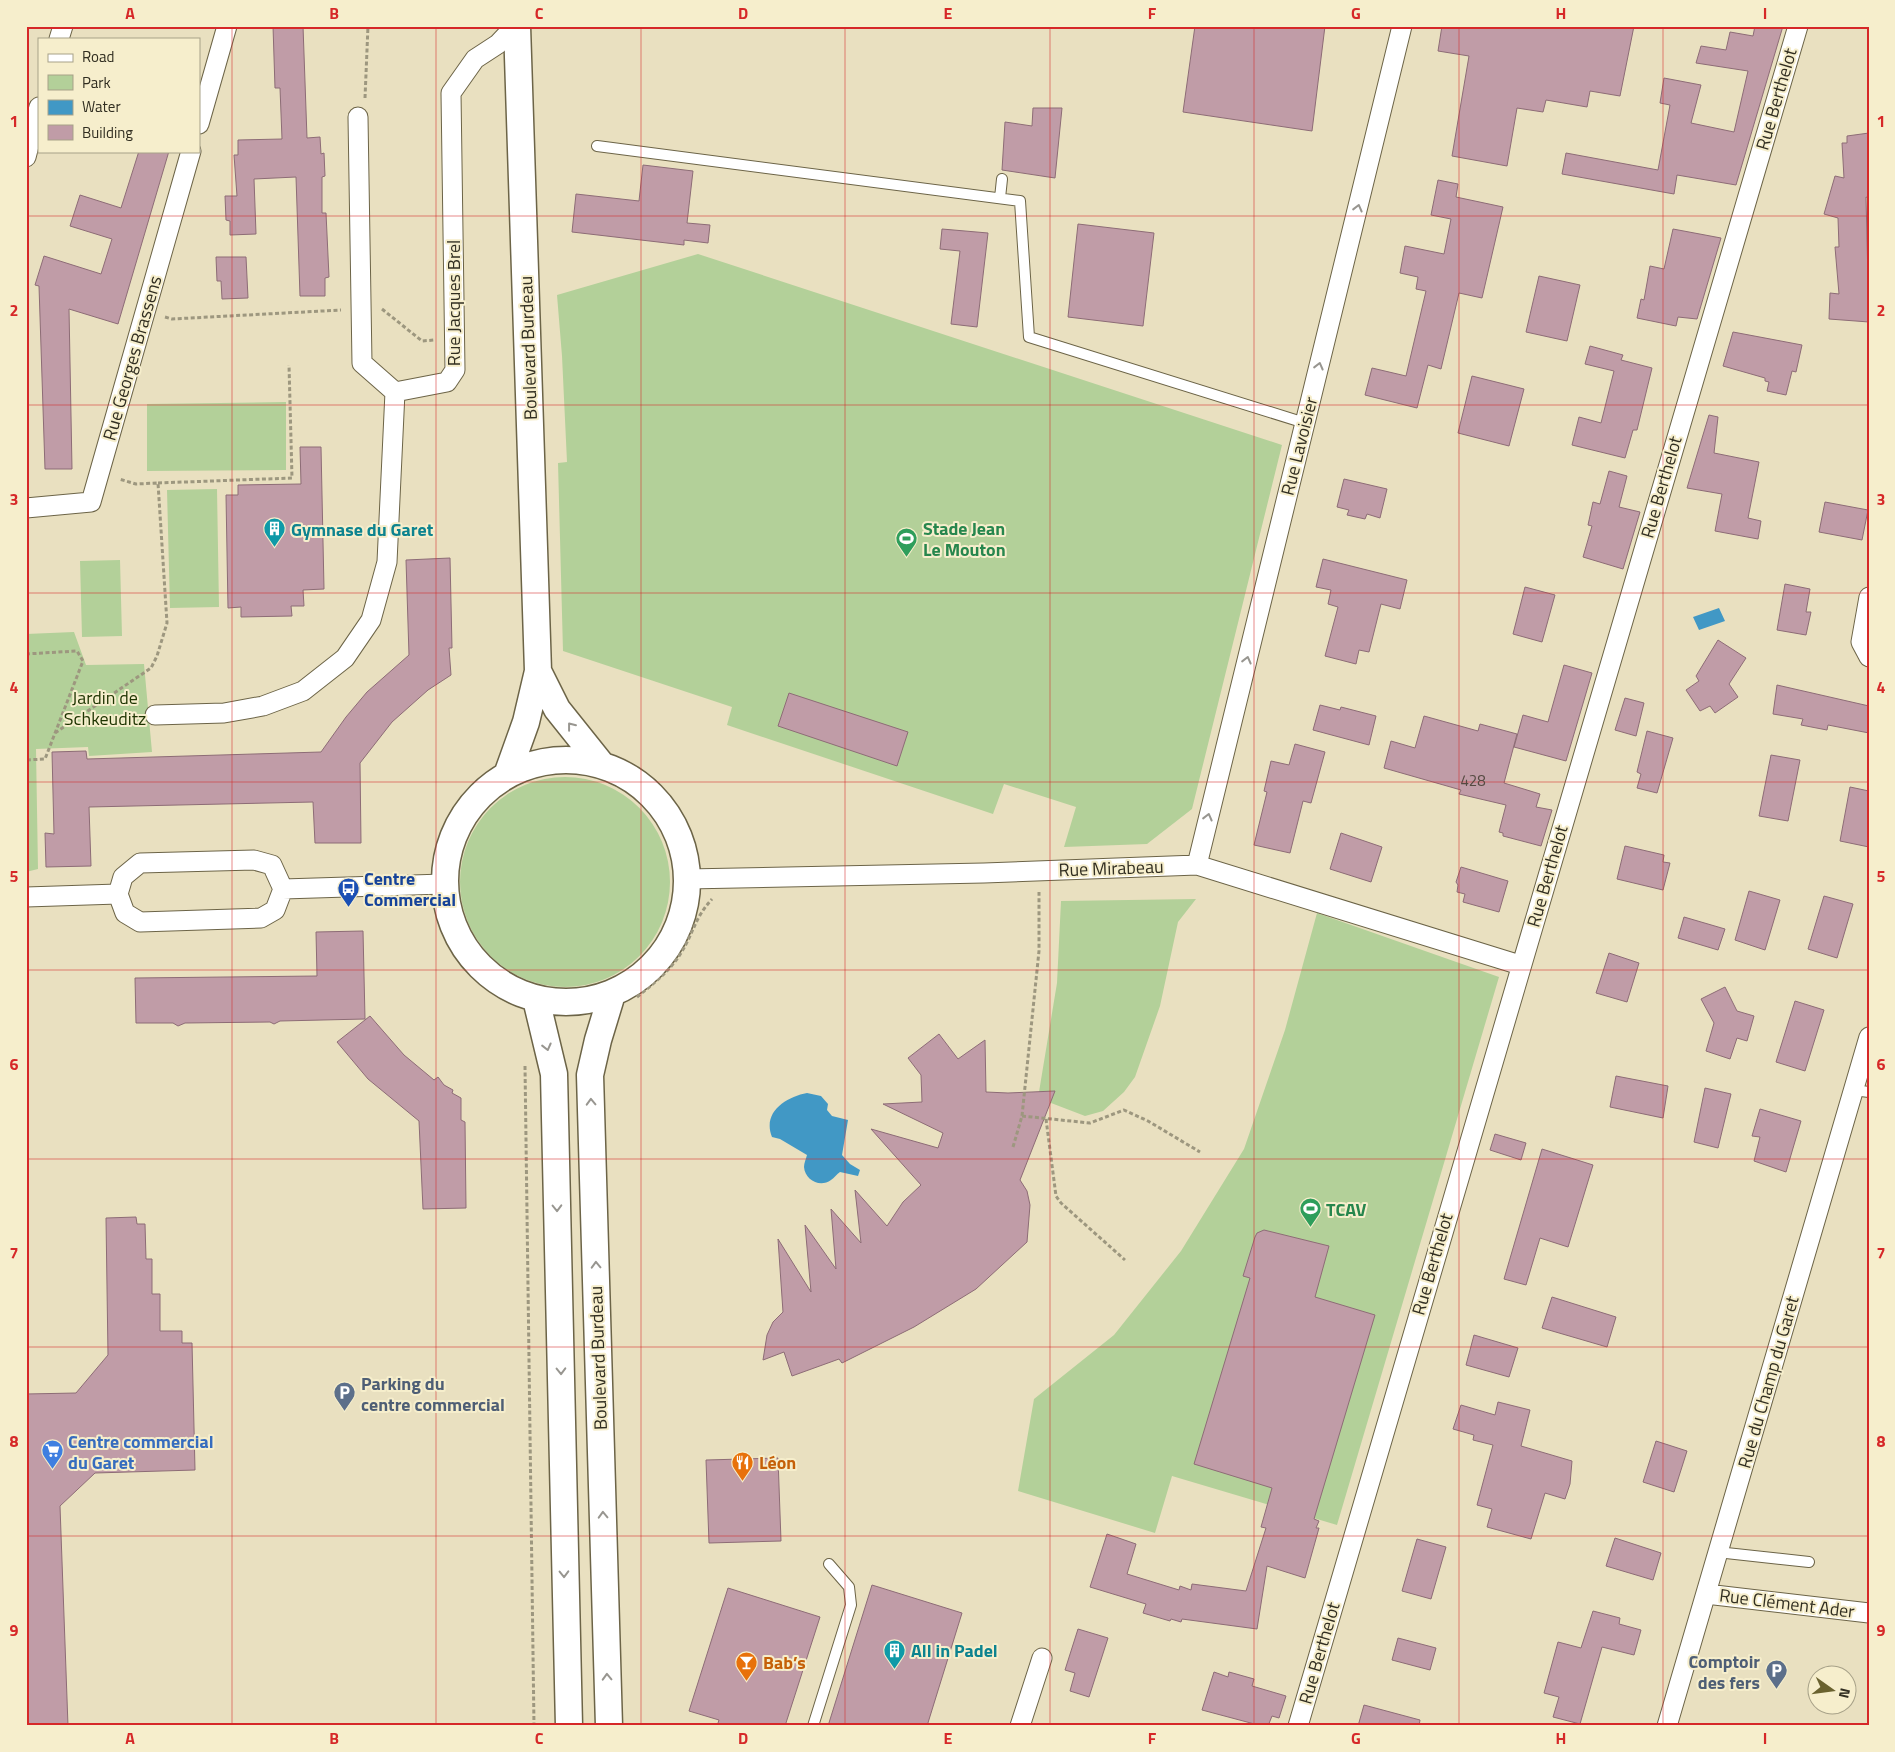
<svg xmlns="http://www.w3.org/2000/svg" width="1895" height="1752" font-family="'Titillium Web',sans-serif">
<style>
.green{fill:#b3d099}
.water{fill:#4198c5}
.building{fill:#c09ca7;stroke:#8d6c76}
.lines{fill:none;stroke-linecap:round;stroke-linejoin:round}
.service-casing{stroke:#6c6447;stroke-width:12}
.minor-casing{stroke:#6c6447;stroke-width:21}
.secondary-casing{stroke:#6c6447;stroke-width:29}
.path{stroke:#9d977f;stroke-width:3;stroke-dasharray:4 2.5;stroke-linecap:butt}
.service{stroke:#fff;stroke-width:10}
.minor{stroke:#fff;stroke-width:19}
.secondary{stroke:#fff;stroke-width:26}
.oneway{stroke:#989690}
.grid{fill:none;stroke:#d62828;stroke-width:1;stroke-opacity:0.55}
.labels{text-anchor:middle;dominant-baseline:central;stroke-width:4;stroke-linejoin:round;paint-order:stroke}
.number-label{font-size:15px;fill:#554a42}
.street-label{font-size:18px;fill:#312e21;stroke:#f6eecc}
.leisure-label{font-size:18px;font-weight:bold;fill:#27864d;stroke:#f6eecc;text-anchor:start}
.culture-label{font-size:18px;font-weight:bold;fill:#0d838f;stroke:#f6eecc;text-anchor:start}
.park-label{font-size:18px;fill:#1d3400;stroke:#f6eecc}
.transit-label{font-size:18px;font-weight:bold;fill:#164399;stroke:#f6eecc;text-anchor:start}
.service-label{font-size:18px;font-weight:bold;fill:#4e5e75;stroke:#f6eecc;text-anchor:start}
.shop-label{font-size:18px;font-weight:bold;fill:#366cbe;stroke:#f6eecc;text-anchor:start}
.food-label{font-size:18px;font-weight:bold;fill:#c56008;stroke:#f6eecc;text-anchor:start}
.neatline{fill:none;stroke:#d62828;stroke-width:2}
.grid-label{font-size:16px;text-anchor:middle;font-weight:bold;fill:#d62828}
</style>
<rect width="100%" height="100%" fill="#e9e0c0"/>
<path class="green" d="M698,254L1282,445L1192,809L1147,844L1064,847L1076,807L1004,784L993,814L727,725L732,707L563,651L558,463L567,462L562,356L557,295Z
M286,402V470L147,471V404Z
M217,489L219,607L170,608L167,490Z
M120,560L122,636L82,637L80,561Z
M74,632L86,665L144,664L152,752L89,756L88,747L36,749L38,869L26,872V634Z
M460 882a105 105 0 1 1 210 0a105 105 0 1 1-210 0Z
M1196,899L1178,922L1160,1006L1135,1077L1124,1092L1103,1111L1085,1116L1038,1098L1057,983L1061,901Z
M1317,913L1499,977L1337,1525L1172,1476L1155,1533L1018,1491L1034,1399L1114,1335L1181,1251L1244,1149L1285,1030Z"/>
<path class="water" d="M1719,608L1725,621L1699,630L1693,617Z
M807,1093L821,1096L828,1104L827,1110L832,1116L848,1120L842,1155L850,1164L860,1170L858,1176L840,1172C837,1174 834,1178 831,1180C820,1188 805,1180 804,1167C804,1163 806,1159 807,1155L780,1139L772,1137C762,1112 786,1097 807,1093Z"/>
<path class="building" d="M273,26H303L307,138L320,137L321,154L324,153L325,176L322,177V213H326L329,277L325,278V296H300L296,177L254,179L256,234L230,235V221L226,220L225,196H237L234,155H238V140L282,139L280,88H275Z
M1195,26H1325L1312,131L1183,112Z
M1442,26H1634L1620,96L1590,91L1587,107L1546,100L1543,112L1517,108L1507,166L1452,156L1469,56L1438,51Z
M1755,26H1783L1736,185L1677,175L1674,194L1562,174L1566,153L1658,170L1670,105L1660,103L1664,78L1701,85L1691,123L1734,132L1748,71L1696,63L1701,46L1726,50L1730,32L1753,36Z
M1033,108H1062L1055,178L1002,170L1005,122L1032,126Z
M1869,133V198L1866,197L1869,322L1829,319L1830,293L1839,294L1835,247H1839L1838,218L1824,214L1835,176L1844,178L1842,143H1847V136Z
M139,151H169L118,324L69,309L72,469H45L39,286L35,285L44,256L101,274L112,239L70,226L80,195L121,208Z
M643,165L693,171L687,223L710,225L708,243L684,240V245L572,232L576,194L639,201Z
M1438,180L1458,184L1456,197L1503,207L1482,298L1459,293L1441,369L1428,365L1417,408L1365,395L1372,368L1406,376L1426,291L1416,289L1418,277L1400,273L1405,246L1444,254L1451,219L1431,215Z
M1078,224L1154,233L1143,326L1068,317Z
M942,229L988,233L977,327L951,324L960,251L940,249Z
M1673,229L1721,238L1697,319L1678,317L1676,326L1637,318L1641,299L1644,300L1650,266L1664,269Z
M216,257H246L248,298L222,299L221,281H217Z
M1539,276L1580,285L1567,341L1526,332Z
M1733,332L1802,345L1796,372L1792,371L1786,395L1767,391L1769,382L1765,381V378L1723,366Z
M1590,346L1623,355L1621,360L1652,368L1637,430H1633L1625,458L1572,445L1579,417L1601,423L1614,371L1585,364Z
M1472,376L1524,389L1509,446L1458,433Z
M1709,415L1718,417L1714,453L1759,462L1748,518L1761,521L1758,539L1715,531L1722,494L1687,488Z
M300,447H321L324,589L303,590L304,606H291L292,616L241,617V607L228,608L226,495H238V485L301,484Z
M1609,471L1627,476L1619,507L1640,512L1623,569L1583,557L1592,526L1588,525L1593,502L1600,504Z
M1344,479L1387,489L1380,518L1367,514L1365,519L1347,515L1349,510L1337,507Z
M1825,502L1868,510L1862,540L1819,532Z
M450,558L452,648H449L451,675L428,690L392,722L360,763L361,843H315L313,802L89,807L91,866L46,867L45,833L54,834L52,752L86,751L87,759L321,752L346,717L367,692L409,655L406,560Z
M1323,559L1407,580L1400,609L1381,604L1369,652L1359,650L1356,664L1325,656L1338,607L1328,604L1331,590L1316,587Z
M1785,584L1810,589L1806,612H1811L1806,635L1777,630Z
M1525,587L1555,595L1542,642L1513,634Z
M1718,640L1746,658L1729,684L1738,697L1715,713L1710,706L1700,711L1686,690L1699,681L1696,676Z
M1564,665L1592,673L1566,761L1514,747L1523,715L1548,722Z
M1777,685L1869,706V733L1828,725L1827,730L1801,725L1803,719L1773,714Z
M789,693L908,732L897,766L778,726Z
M1625,698L1644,703L1636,736L1615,730Z
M1320,705L1340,710L1341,707L1376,716L1369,745L1313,730Z
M1424,716L1478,731L1480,724L1517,734L1504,783L1540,794L1536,807L1552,810L1541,846L1503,836V833L1499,832L1506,805L1459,794L1461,790L1384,768L1391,741L1415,748Z
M1647,731L1673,738L1657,793L1637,788L1641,774L1637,772Z
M1295,744L1325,752L1311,803L1303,801L1290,853L1254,845L1267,792L1264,791L1271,761L1289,765Z
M1771,755L1800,760L1788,821L1759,816Z
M1850,787L1869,791V847L1840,841Z
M1341,833L1382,847L1371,882L1330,869Z
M1625,846L1664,855L1663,862L1670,863L1663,890L1617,879Z
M1461,867L1508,881L1499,912L1463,902L1465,894L1457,892L1458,885L1456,882Z
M1749,891L1780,900L1765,950L1735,940Z
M1824,896L1853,904L1837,958L1808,949Z
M1684,917L1725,929L1718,950L1678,938Z
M363,931L365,1019L280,1021L274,1024L270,1022L185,1023L178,1026L173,1023H136L135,978L317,976L316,932Z
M1609,953L1639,963L1627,1002L1596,993Z
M1725,987L1737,1011L1754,1016L1747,1041L1737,1038L1730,1059L1706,1051L1714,1023L1701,999Z
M1795,1001L1824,1010L1805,1071L1776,1062Z
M370,1016L404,1055L434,1080L438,1077L444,1085L453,1090L452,1093L461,1098V1120L465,1122L466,1208L423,1209L419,1121L368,1079L337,1042Z
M939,1034L958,1059L985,1040L986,1092L1008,1093L1055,1091L1020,1180L1027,1191L1030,1205L1027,1242L976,1289L914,1327L842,1363L839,1359L792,1376L784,1352L763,1360L767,1335L773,1322L783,1312L778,1239L811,1292L805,1225L836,1269L831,1209L861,1243L855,1190L887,1226L903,1202L921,1185L871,1129L938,1148L943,1133L883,1104L922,1102L921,1075L908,1058Z
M1616,1076L1668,1086L1663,1118L1610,1107Z
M1705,1088L1731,1094L1718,1148L1694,1142Z
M1760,1109L1801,1121L1786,1172L1754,1161L1760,1137L1752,1136Z
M1495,1134L1526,1143L1521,1160L1490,1150Z
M1542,1149L1593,1165L1568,1247L1540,1238L1526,1285L1504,1279Z
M136,1217L137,1224H145L146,1259H152V1294H160V1331H182V1343H192L195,1470L95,1473L60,1506L68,1726H26V1394L76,1393L108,1355L106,1218Z
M1264,1230L1329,1246L1315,1297L1375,1315L1314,1519L1319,1521L1316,1528H1319L1305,1578L1267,1566L1257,1629L1182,1619L1181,1622L1171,1619L1170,1621L1143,1613L1146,1604L1090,1587L1107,1534L1136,1544L1127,1574L1179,1590L1180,1586L1191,1590L1192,1584L1246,1591L1266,1528L1261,1527L1272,1488L1194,1464L1250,1278L1243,1276L1255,1237L1257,1233Z
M1552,1297L1616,1317L1607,1347L1542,1328Z
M1474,1335L1518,1348L1509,1377L1466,1365Z
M1498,1402L1530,1410L1521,1446L1572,1461L1570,1484L1565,1499L1545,1493L1531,1539L1487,1527L1492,1509L1477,1505L1493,1445L1473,1440L1474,1435L1453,1429L1461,1405L1495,1415Z
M1656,1441L1687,1451L1674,1492L1643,1482Z
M778,1458L781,1541L709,1543L706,1460Z
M1615,1538L1661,1553L1653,1580L1606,1566Z
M1417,1539L1446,1547L1431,1599L1402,1591Z
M872,1585L962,1613L927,1726H828Z
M728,1588L820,1617L785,1726H717L719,1720L689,1711Z
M1593,1611L1620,1618L1619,1624L1641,1630L1634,1655L1602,1647L1580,1724L1553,1717L1559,1697L1544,1693L1558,1642L1581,1648Z
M1078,1629L1108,1638L1089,1697L1070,1691L1075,1673L1065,1670Z
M1398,1638L1436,1648L1430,1670L1392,1660Z
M1214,1672L1228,1677L1229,1672L1254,1679L1252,1686L1286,1696L1279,1718L1272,1716L1268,1726H1262L1202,1710Z
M1364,1705L1420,1720L1419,1726H1358Z"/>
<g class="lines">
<defs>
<path id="service" d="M597,146L1020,201L1029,337L1305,423
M1000,198L1002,179
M1853,1090L1869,1092
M1717,1552L1809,1562
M813,1726L851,1605L849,1587L829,1564"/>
<path id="minor" d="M59,39L63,26
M358,117L362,363L395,392L447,382L455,370L451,93L475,59L498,44L515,26
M199,124L227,26
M26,157L39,107
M26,508L91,502L191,151
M1869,597L1861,642L1869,657
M155,715L224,713L263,706L303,691L345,658L371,620L387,562L395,392
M254,860L272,865L283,889L275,910L261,918L140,922L125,913L118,894L123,877L140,863Z
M1197,865L1402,26
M687,879L984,873L1197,865L1520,965
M283,889L444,884
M26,897L118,894
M1706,1594L1869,1613
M1020,1726L1042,1658
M1298,1726L1798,26
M1667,1726L1869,1037"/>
<path id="secondary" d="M538,671L557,709L601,764
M445 881a121 121 0 1 1 242 0a121 121 0 1 1-242 0Z
M507,775L526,722L538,671L517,26
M536,999L554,1074L569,1726
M609,1726L590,1075L598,1040L612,994"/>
</defs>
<use href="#service" class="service-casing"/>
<use href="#minor" class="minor-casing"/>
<use href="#secondary" class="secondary-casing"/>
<path class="path" d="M365,98L368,26
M382,309L422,341L434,340
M165,317L172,319L341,310
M158,483L292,478L289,365
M26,654L77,651L83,661L45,759L26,760
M55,733L151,668L157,656L167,623L158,483L136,484L119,479
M637,997C653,984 670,971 681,953C694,932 694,919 712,899
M525,1066L534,1726
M1022,1116L1090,1123L1124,1110L1148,1121L1200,1152
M1046,1119L1056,1196L1061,1203L1125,1260
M1013,1147L1022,1116L1039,951V892"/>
<use href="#service" class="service"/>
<use href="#minor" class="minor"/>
<use href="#secondary" class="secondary"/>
</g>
<defs><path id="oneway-chevron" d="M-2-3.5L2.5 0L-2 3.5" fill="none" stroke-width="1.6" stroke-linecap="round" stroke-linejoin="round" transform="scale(1.25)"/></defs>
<g class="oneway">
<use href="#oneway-chevron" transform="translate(1358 208) rotate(-76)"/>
<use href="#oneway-chevron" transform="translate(1319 366) rotate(-76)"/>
<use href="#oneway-chevron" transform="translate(1247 660) rotate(-76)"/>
<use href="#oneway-chevron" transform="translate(571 726) rotate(-128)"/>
<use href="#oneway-chevron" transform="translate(1208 817) rotate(-76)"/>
<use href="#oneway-chevron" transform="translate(547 1047) rotate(76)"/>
<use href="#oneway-chevron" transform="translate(591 1102) rotate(-92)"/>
<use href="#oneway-chevron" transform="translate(557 1208) rotate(89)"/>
<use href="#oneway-chevron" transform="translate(596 1265) rotate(-92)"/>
<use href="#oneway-chevron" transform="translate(561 1371) rotate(89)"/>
<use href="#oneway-chevron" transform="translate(603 1515) rotate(-92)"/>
<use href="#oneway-chevron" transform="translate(564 1574) rotate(89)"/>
<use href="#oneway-chevron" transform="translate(607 1677) rotate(-92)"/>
</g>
<path class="grid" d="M232,26V1726M436,26V1726M641,26V1726M845,26V1726M1050,26V1726M1254,26V1726M1459,26V1726M1663,26V1726M26,216H1869M26,405H1869M26,593H1869M26,782H1869M26,970H1869M26,1159H1869M26,1347H1869M26,1536H1869"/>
<defs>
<symbol id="building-pin" viewBox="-11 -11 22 30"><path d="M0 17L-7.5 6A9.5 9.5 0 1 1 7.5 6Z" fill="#0f9aa8" stroke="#f6eecc"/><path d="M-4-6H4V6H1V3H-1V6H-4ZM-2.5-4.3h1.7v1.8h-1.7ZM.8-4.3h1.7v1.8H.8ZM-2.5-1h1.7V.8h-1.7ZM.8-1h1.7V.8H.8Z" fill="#fff"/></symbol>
<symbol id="stadium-pin" viewBox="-11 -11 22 30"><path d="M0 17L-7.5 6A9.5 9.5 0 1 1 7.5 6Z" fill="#2e9e5b" stroke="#f6eecc"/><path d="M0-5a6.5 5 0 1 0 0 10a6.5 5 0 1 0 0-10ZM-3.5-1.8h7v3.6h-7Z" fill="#fff"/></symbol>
<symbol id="bus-pin" viewBox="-11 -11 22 30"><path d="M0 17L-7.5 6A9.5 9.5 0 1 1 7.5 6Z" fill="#1a4fb4" stroke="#f6eecc"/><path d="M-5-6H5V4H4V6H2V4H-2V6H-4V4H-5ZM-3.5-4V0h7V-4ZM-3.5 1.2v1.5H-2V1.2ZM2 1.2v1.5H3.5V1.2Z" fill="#fff"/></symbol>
<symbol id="parking-pin" viewBox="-11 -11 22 30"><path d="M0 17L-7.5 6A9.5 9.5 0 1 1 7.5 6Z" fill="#5c6f8a" stroke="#f6eecc"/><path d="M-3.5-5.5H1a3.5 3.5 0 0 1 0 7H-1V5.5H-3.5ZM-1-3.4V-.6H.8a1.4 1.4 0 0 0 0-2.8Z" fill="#fff"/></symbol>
<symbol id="supermarket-pin" viewBox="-11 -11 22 30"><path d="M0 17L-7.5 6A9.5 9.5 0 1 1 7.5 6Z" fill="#3f7fe0" stroke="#f6eecc"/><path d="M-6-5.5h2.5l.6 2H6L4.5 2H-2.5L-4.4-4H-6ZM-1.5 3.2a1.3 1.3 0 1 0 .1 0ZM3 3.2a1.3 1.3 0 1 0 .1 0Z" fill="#fff"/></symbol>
<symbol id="restaurant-pin" viewBox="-11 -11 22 30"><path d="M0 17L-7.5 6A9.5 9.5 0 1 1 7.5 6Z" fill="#e8710a" stroke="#f6eecc"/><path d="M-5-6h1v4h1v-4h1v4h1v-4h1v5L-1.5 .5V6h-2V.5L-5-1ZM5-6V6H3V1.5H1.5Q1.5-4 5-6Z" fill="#fff"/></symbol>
<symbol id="bar-pin" viewBox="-11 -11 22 30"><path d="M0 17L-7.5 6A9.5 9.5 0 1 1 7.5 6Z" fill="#e8710a" stroke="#f6eecc"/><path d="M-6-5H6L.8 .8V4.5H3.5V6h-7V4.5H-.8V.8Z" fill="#fff"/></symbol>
</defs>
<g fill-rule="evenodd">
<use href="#building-pin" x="262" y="516" width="25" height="34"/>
<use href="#stadium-pin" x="894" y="526" width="25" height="34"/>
<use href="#bus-pin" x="336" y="876" width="25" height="34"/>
<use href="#stadium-pin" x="1298" y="1196" width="25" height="34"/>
<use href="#parking-pin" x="332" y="1380" width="25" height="34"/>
<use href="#supermarket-pin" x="40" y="1438" width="25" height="34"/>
<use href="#restaurant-pin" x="730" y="1450" width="25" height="34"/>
<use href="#building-pin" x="882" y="1638" width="25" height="34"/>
<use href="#bar-pin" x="734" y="1650" width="25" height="34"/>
<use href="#parking-pin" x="1764" y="1658" width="25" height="34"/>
</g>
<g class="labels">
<g class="number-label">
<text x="1473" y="780">428</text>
</g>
<g class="street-label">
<text transform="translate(1776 99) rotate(-74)">Rue Berthelot</text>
<text transform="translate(453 303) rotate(-90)">Rue Jacques Brel</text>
<text transform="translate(528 348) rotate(-92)">Boulevard Burdeau</text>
<text transform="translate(132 358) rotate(-74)">Rue Georges Brassens</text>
<text transform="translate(1299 446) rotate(-76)">Rue Lavoisier</text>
<text transform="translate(1661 487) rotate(-74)">Rue Berthelot</text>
<text transform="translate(1111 868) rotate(-2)">Rue Mirabeau</text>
<text transform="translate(1547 876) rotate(-74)">Rue Berthelot</text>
<text transform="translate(1432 1264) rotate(-74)">Rue Berthelot</text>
<text transform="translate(598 1358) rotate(-92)">Boulevard Burdeau</text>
<text transform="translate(1768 1382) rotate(-74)">Rue du Champ du Garet</text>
<text transform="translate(1787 1603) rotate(7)">Rue Clément Ader</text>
<text transform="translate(1319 1653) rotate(-74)">Rue Berthelot</text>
</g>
<g class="leisure-label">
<text x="923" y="528">Stade Jean<tspan x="923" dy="21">Le Mouton</tspan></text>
<text x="1326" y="1209">TCAV</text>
</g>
<g class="culture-label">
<text x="291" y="529">Gymnase du Garet</text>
<text x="911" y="1650">All in Padel</text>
</g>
<g class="park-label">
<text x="105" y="697">Jardin de<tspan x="105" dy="21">Schkeuditz</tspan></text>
</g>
<g class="transit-label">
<text x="364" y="878">Centre<tspan x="364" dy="21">Commercial</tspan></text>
</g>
<g class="service-label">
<text x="361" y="1383">Parking du<tspan x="361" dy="21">centre commercial</tspan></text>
<text x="1760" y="1661" text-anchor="end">Comptoir<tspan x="1760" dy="21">des fers</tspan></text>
</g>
<g class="shop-label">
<text x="68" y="1441">Centre commercial<tspan x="68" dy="21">du Garet</tspan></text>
</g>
<g class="food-label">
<text x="759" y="1462">Léon</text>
<text x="763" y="1662">Bab’s</text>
</g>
</g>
<rect width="1895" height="1752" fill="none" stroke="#f6eecc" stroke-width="55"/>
<rect x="38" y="38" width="162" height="115" fill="#f6eecc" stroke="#a7a188"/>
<rect x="48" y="54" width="25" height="8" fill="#ffffff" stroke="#a7a188"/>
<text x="82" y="62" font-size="15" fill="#312e21">Road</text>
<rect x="48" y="75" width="25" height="15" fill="#b3d099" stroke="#a7a188"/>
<text x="82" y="88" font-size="15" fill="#312e21">Park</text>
<rect x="48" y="100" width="25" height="15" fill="#4198c5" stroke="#a7a188"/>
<text x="82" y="112" font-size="15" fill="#312e21">Water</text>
<rect x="48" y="125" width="25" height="15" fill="#c09ca7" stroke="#a7a188"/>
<text x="82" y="138" font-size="15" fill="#312e21">Building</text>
<g transform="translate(1832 1690) rotate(104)"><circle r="24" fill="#f6eecc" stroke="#a7a188"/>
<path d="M0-4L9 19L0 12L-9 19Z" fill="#6a622f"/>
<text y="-8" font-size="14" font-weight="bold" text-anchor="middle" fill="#312e21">N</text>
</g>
<rect x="28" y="28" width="1840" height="1696" class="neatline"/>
<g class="grid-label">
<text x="130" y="19">A</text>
<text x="334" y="19">B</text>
<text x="539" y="19">C</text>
<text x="743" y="19">D</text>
<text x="948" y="19">E</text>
<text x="1152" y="19">F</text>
<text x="1356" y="19">G</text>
<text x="1561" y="19">H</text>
<text x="1765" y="19">I</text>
<text x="14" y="127">1</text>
<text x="1881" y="127">1</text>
<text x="14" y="316">2</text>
<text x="1881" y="316">2</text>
<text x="14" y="505">3</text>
<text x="1881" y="505">3</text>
<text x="14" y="693">4</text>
<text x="1881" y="693">4</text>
<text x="14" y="882">5</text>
<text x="1881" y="882">5</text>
<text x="14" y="1070">6</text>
<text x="1881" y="1070">6</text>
<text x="14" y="1259">7</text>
<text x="1881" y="1259">7</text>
<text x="14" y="1447">8</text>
<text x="1881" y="1447">8</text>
<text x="14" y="1636">9</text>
<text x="1881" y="1636">9</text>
<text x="130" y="1744">A</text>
<text x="334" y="1744">B</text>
<text x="539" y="1744">C</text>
<text x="743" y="1744">D</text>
<text x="948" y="1744">E</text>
<text x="1152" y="1744">F</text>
<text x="1356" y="1744">G</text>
<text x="1561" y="1744">H</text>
<text x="1765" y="1744">I</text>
</g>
</svg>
